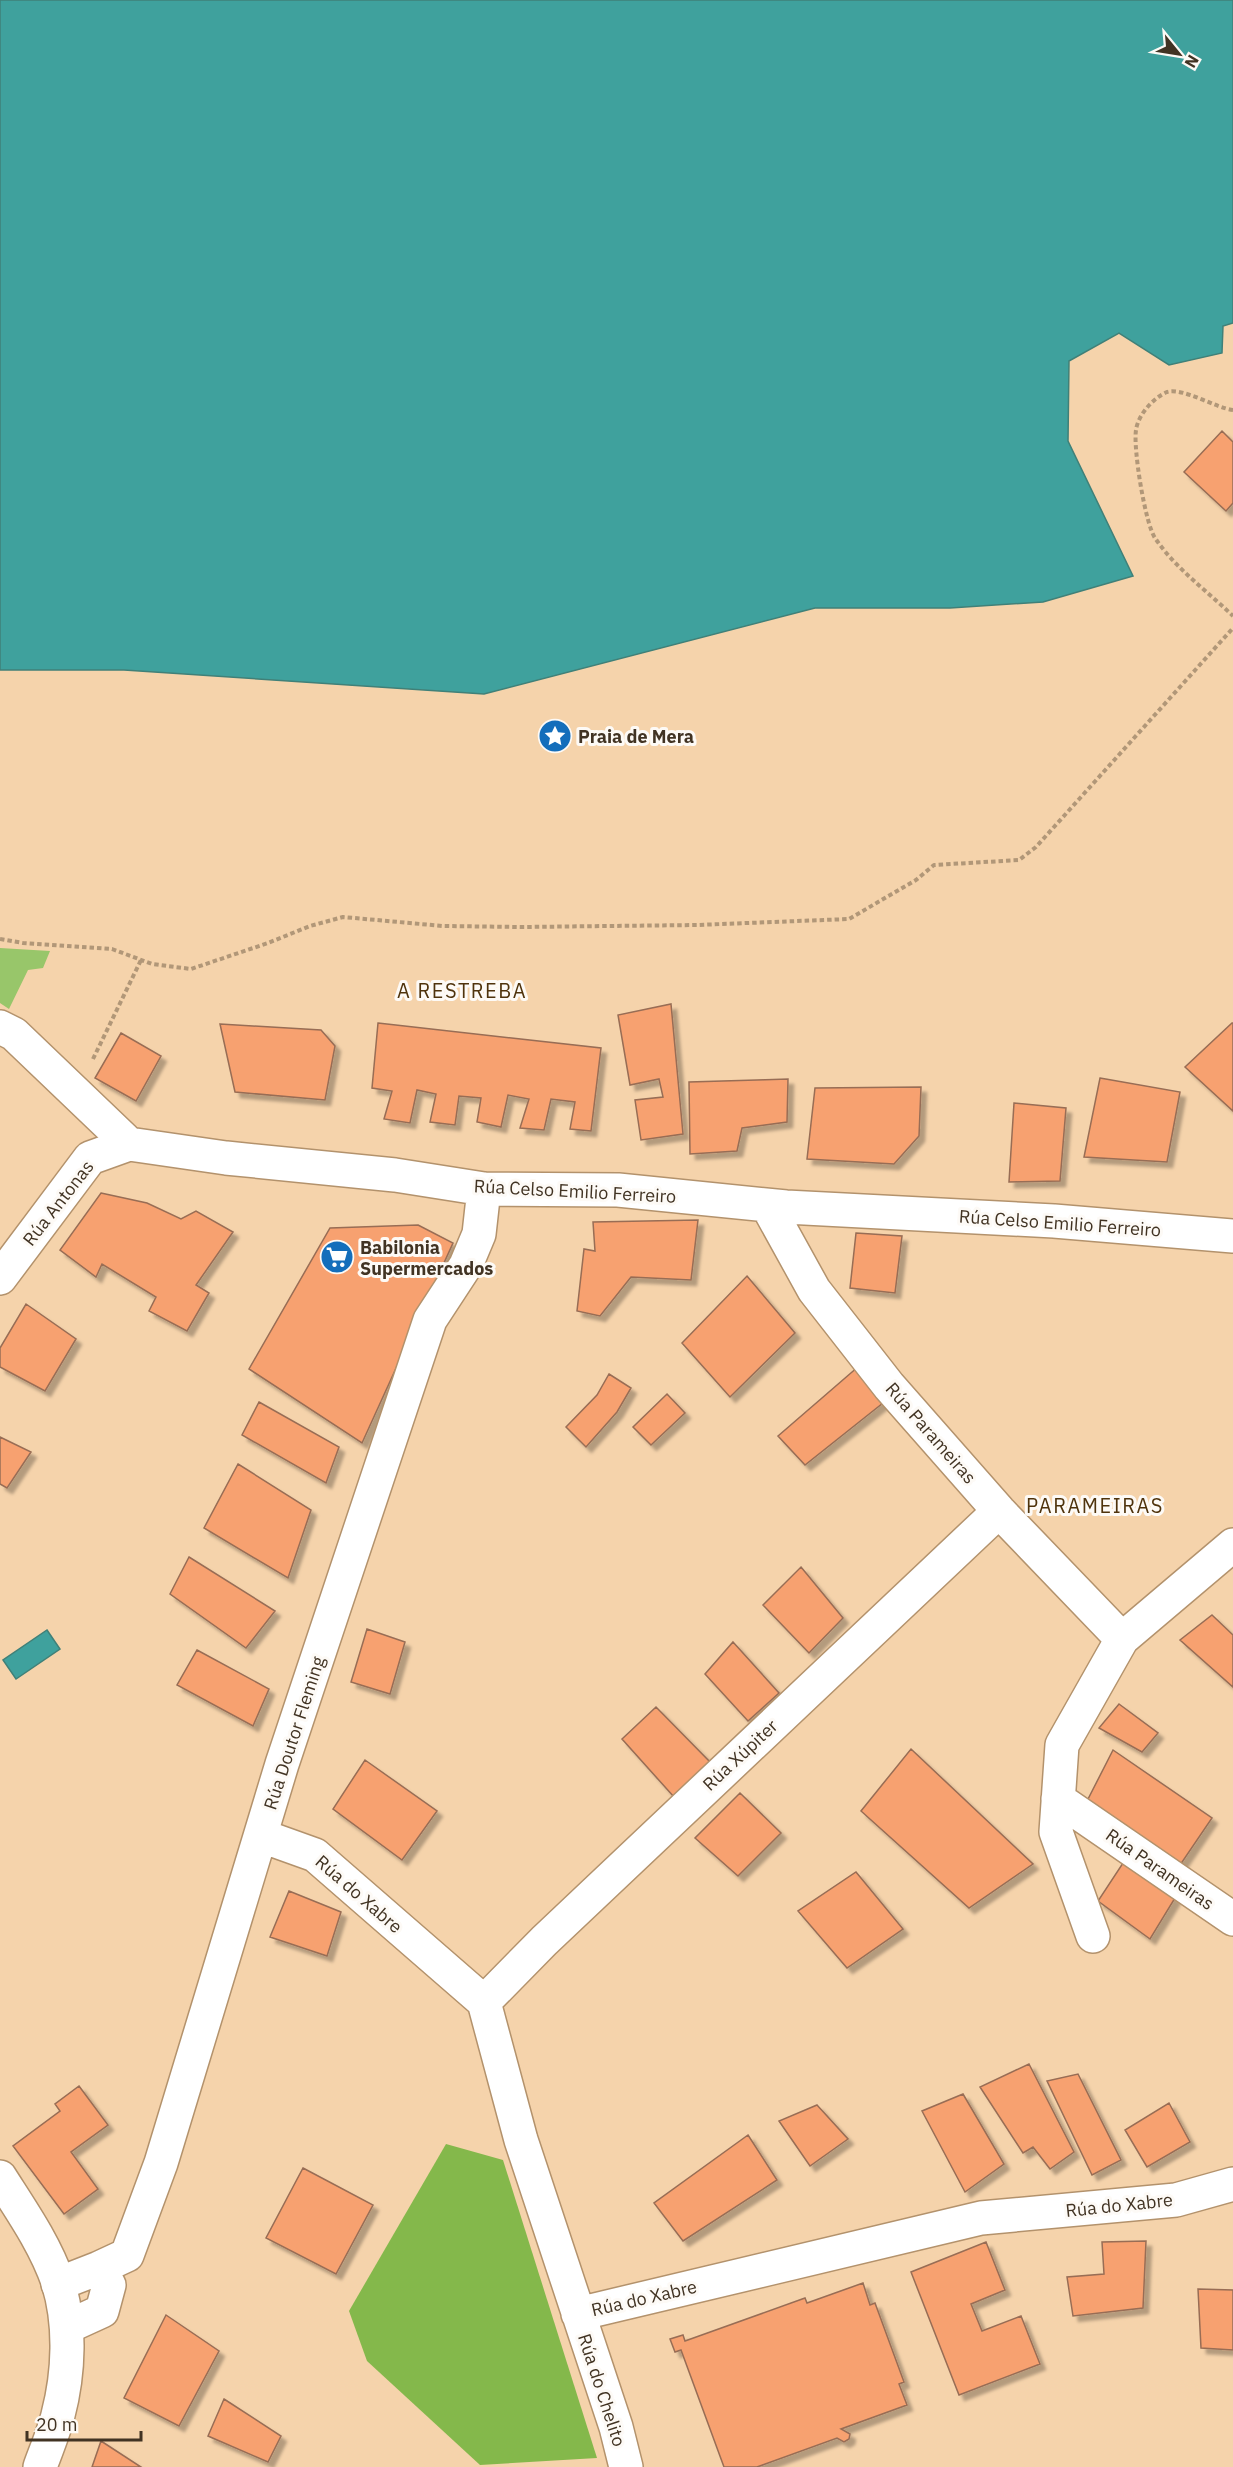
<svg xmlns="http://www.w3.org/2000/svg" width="1233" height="2467" font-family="'IBM Plex Sans',sans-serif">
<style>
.green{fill:#98c66a}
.forest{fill:#84b84b}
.water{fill:#3fa19d;stroke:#408078;stroke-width:1.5}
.building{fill:#f7a16f;stroke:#986d55;stroke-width:1.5;filter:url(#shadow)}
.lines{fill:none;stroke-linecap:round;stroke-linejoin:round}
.street-casing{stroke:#b3926c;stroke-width:36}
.secondary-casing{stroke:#b3926c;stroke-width:36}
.path{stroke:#b19778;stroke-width:4;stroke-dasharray:4.5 3;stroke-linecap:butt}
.street{stroke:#fff;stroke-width:33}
.secondary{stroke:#fff;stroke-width:33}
.labels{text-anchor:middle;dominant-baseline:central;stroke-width:6;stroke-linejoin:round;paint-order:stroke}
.poi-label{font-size:18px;font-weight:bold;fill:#413323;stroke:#fdfaf6;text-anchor:start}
.street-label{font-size:18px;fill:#413323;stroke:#fdfaf6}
.neighbourhood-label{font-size:20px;letter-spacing:1.5px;fill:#4f330c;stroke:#fdfaf6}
</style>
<defs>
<filter id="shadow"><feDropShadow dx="5.5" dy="5.5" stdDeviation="1.5" flood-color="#0004"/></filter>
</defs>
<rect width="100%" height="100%" fill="#f5d3ab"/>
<path class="green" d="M0,948L50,951L43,968L28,970L9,1009L0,1003Z"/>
<path class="forest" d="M446,2144L503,2160L597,2458L480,2465L367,2361L349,2311Z"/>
<path class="water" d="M0,0H1233V323L1223,326L1222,353L1169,365L1119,333L1069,361L1068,441L1133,576L1043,602L950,608H815L484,694L124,670H0Z
M47,1630L60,1649L16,1679L3,1660Z"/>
<path class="building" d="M1222,431L1233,442V503L1226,511L1184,472Z
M671,1004L683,1134L641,1140L635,1100L663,1097L659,1079L630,1085L618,1015Z
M378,1023L601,1048L591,1131L570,1129L575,1102L551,1099L544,1130L520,1128L529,1099L508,1095L501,1127L477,1122L481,1098L459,1096L455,1125L430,1122L436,1094L417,1090L410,1123L384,1119L392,1091L372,1088Z
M1232,1023H1233V1111L1185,1067Z
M220,1024L321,1030L335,1046L325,1100L235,1092Z
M121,1033L161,1056L136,1101L95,1078Z
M1100,1078L1180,1092L1167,1162L1084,1157Z
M788,1079L787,1122L742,1128L737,1151L690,1154L689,1082Z
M921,1087L919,1136L894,1164L807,1159L815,1088Z
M1014,1103L1066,1108L1060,1181L1009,1182Z
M101,1193L147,1203L181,1219L196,1211L233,1232L196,1285L209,1293L187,1331L149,1311L156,1297L102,1264L96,1277L60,1250Z
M698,1220L691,1280L631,1277L600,1316L577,1311L584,1249L595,1251L593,1222Z
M418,1225L453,1243L362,1443L249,1369L330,1228Z
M856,1233L902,1236L895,1293L850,1288Z
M747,1276L795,1333L730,1397L682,1343Z
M26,1304L76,1339L45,1391L0,1367V1348Z
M859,1366L888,1399L805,1465L778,1436Z
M609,1374L631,1388L617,1412L586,1447L566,1427L597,1395Z
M667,1394L685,1413L651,1445L633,1427Z
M259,1402L339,1447L326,1483L242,1435Z
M0,1437L31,1452L7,1488L0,1484Z
M238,1464L311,1510L288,1578L204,1528Z
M189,1557L275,1611L246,1648L170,1594Z
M801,1567L843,1618L809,1653L763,1605Z
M1212,1615L1233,1635V1687L1180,1640Z
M367,1629L405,1642L390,1694L351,1682Z
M733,1642L779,1693L748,1721L705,1674Z
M197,1650L269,1689L253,1726L177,1685Z
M1119,1704L1158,1733L1142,1752L1099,1728Z
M656,1707L711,1763L674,1797L622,1739Z
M911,1749L1033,1864L969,1908L861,1811Z
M1113,1750L1212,1818L1176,1871L1085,1805Z
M365,1760L437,1811L402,1860L333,1809Z
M740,1793L781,1833L738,1876L695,1838Z
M1123,1863L1175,1898L1150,1939L1098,1901Z
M856,1872L903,1929L847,1968L798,1911Z
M289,1891L341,1912L327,1956L270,1937Z
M1029,2064L1074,2152L1050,2169L1033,2147L1023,2153L980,2087Z
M1078,2074L1121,2160L1092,2175L1047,2081Z
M79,2086L108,2125L71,2152L98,2189L64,2214L13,2146L60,2111L55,2104Z
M963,2094L1004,2164L965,2192L922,2111Z
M1169,2103L1190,2142L1147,2167L1125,2130Z
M817,2105L848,2139L810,2166L779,2121Z
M748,2135L777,2180L683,2241L654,2203Z
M303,2168L373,2205L336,2274L266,2238Z
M1146,2241L1143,2308L1073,2316L1067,2277L1104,2274L1102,2242Z
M986,2242L1005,2290L971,2304L982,2331L1021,2316L1040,2364L959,2395L911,2272Z
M863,2283L870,2305L875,2303L904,2382L899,2384L907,2405L841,2429L850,2434L849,2439L844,2442L837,2438L757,2467H724L681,2350L675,2352L670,2339L683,2335L685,2341L805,2298L807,2303Z
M1198,2289L1233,2290V2350L1201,2348Z
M166,2315L219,2351L179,2426L124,2398Z
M224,2399L281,2436L268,2462L208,2436Z
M101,2441L141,2467H92Z"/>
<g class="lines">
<defs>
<path id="street" d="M0,1027L14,1034L129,1144L226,1158L395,1175L484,1189L618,1190L786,1207L1054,1221L1233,1236
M767,1205L814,1290L889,1386L999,1511L1122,1639
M0,1278L90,1158L129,1144
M1058,1799L1233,1919
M262,1836L315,1855L484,2002L521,2140L616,2427L626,2467
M1093,1936L1056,1832L1062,1745L1122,1639L1233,1545
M484,2002L544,1941L999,1511
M99,2268L127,2255L161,2163L282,1764L430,1320L466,1265L479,1234L484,1189
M58,2284L99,2268L109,2285L102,2311L67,2327
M578,2314L981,2218L1176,2200L1233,2184"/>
<path id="secondary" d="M0,2177C21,2210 45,2244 58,2282C71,2324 69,2373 58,2415C54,2432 46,2450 40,2467"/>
</defs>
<use href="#street" class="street-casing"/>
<use href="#secondary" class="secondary-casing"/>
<path class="path" d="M1233,410C1216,408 1182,387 1167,392C1153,398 1138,415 1136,430C1133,448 1145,523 1155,538C1175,568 1207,591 1233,616
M0,939L23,943L112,949L152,964L191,969L268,943L310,926L343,917L443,926L522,927L697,925L849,919L916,880L934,865L1019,860L1036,847L1233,628
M93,1059L141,960"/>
<use href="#street" class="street"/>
<use href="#secondary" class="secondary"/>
</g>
<defs>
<symbol id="sight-disc" viewBox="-11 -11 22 22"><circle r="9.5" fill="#146ebb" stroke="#fdfaf6"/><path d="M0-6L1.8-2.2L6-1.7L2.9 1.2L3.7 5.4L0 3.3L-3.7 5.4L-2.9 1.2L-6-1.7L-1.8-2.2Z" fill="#fff"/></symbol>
<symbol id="supermarket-disc" viewBox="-11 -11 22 22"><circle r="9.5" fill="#146ebb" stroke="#fdfaf6"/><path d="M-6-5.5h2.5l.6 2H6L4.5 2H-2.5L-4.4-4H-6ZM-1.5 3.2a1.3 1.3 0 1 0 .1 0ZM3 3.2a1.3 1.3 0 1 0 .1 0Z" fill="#fff"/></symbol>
</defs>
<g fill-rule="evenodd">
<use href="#sight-disc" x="536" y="717" width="38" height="38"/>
<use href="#supermarket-disc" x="318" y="1238" width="38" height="38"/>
</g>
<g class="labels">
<g class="poi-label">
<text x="578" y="736">Praia de Mera</text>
<text x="360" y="1247">Babilonia<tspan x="360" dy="21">Supermercados</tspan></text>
</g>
<g class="street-label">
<text transform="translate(575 1191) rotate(3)">Rúa Celso Emilio Ferreiro</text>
<text transform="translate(58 1203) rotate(-52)">Rúa Antonas</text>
<text transform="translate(1060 1223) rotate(4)">Rúa Celso Emilio Ferreiro</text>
<text transform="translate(931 1433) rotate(49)">Rúa Parameiras</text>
<text transform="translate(294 1733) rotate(-72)">Rúa Doutor Fleming</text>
<text transform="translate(740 1755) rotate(-43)">Rúa Xúpiter</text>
<text transform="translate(1160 1869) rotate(35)">Rúa Parameiras</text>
<text transform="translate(359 1894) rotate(41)">Rúa do Xabre</text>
<text transform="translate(1119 2205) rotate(-6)">Rúa do Xabre</text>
<text transform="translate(644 2298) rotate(-13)">Rúa do Xabre</text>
<text transform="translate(602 2390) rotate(72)">Rúa do Chelito</text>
</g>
<g class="neighbourhood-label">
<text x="462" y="990">A RESTREBA</text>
<text x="1095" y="1505">PARAMEIRAS</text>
</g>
</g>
<g transform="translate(1179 54) rotate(120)" stroke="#fdfaf6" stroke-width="4.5" paint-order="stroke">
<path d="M0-4.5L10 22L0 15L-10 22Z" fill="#413323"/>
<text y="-9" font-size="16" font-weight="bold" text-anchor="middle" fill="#413323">N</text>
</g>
<path d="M27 2431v9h114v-9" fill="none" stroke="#413323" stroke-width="3"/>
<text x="36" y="2431" font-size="18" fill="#413323" stroke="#fdfaf6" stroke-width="4.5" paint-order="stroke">20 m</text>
</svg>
